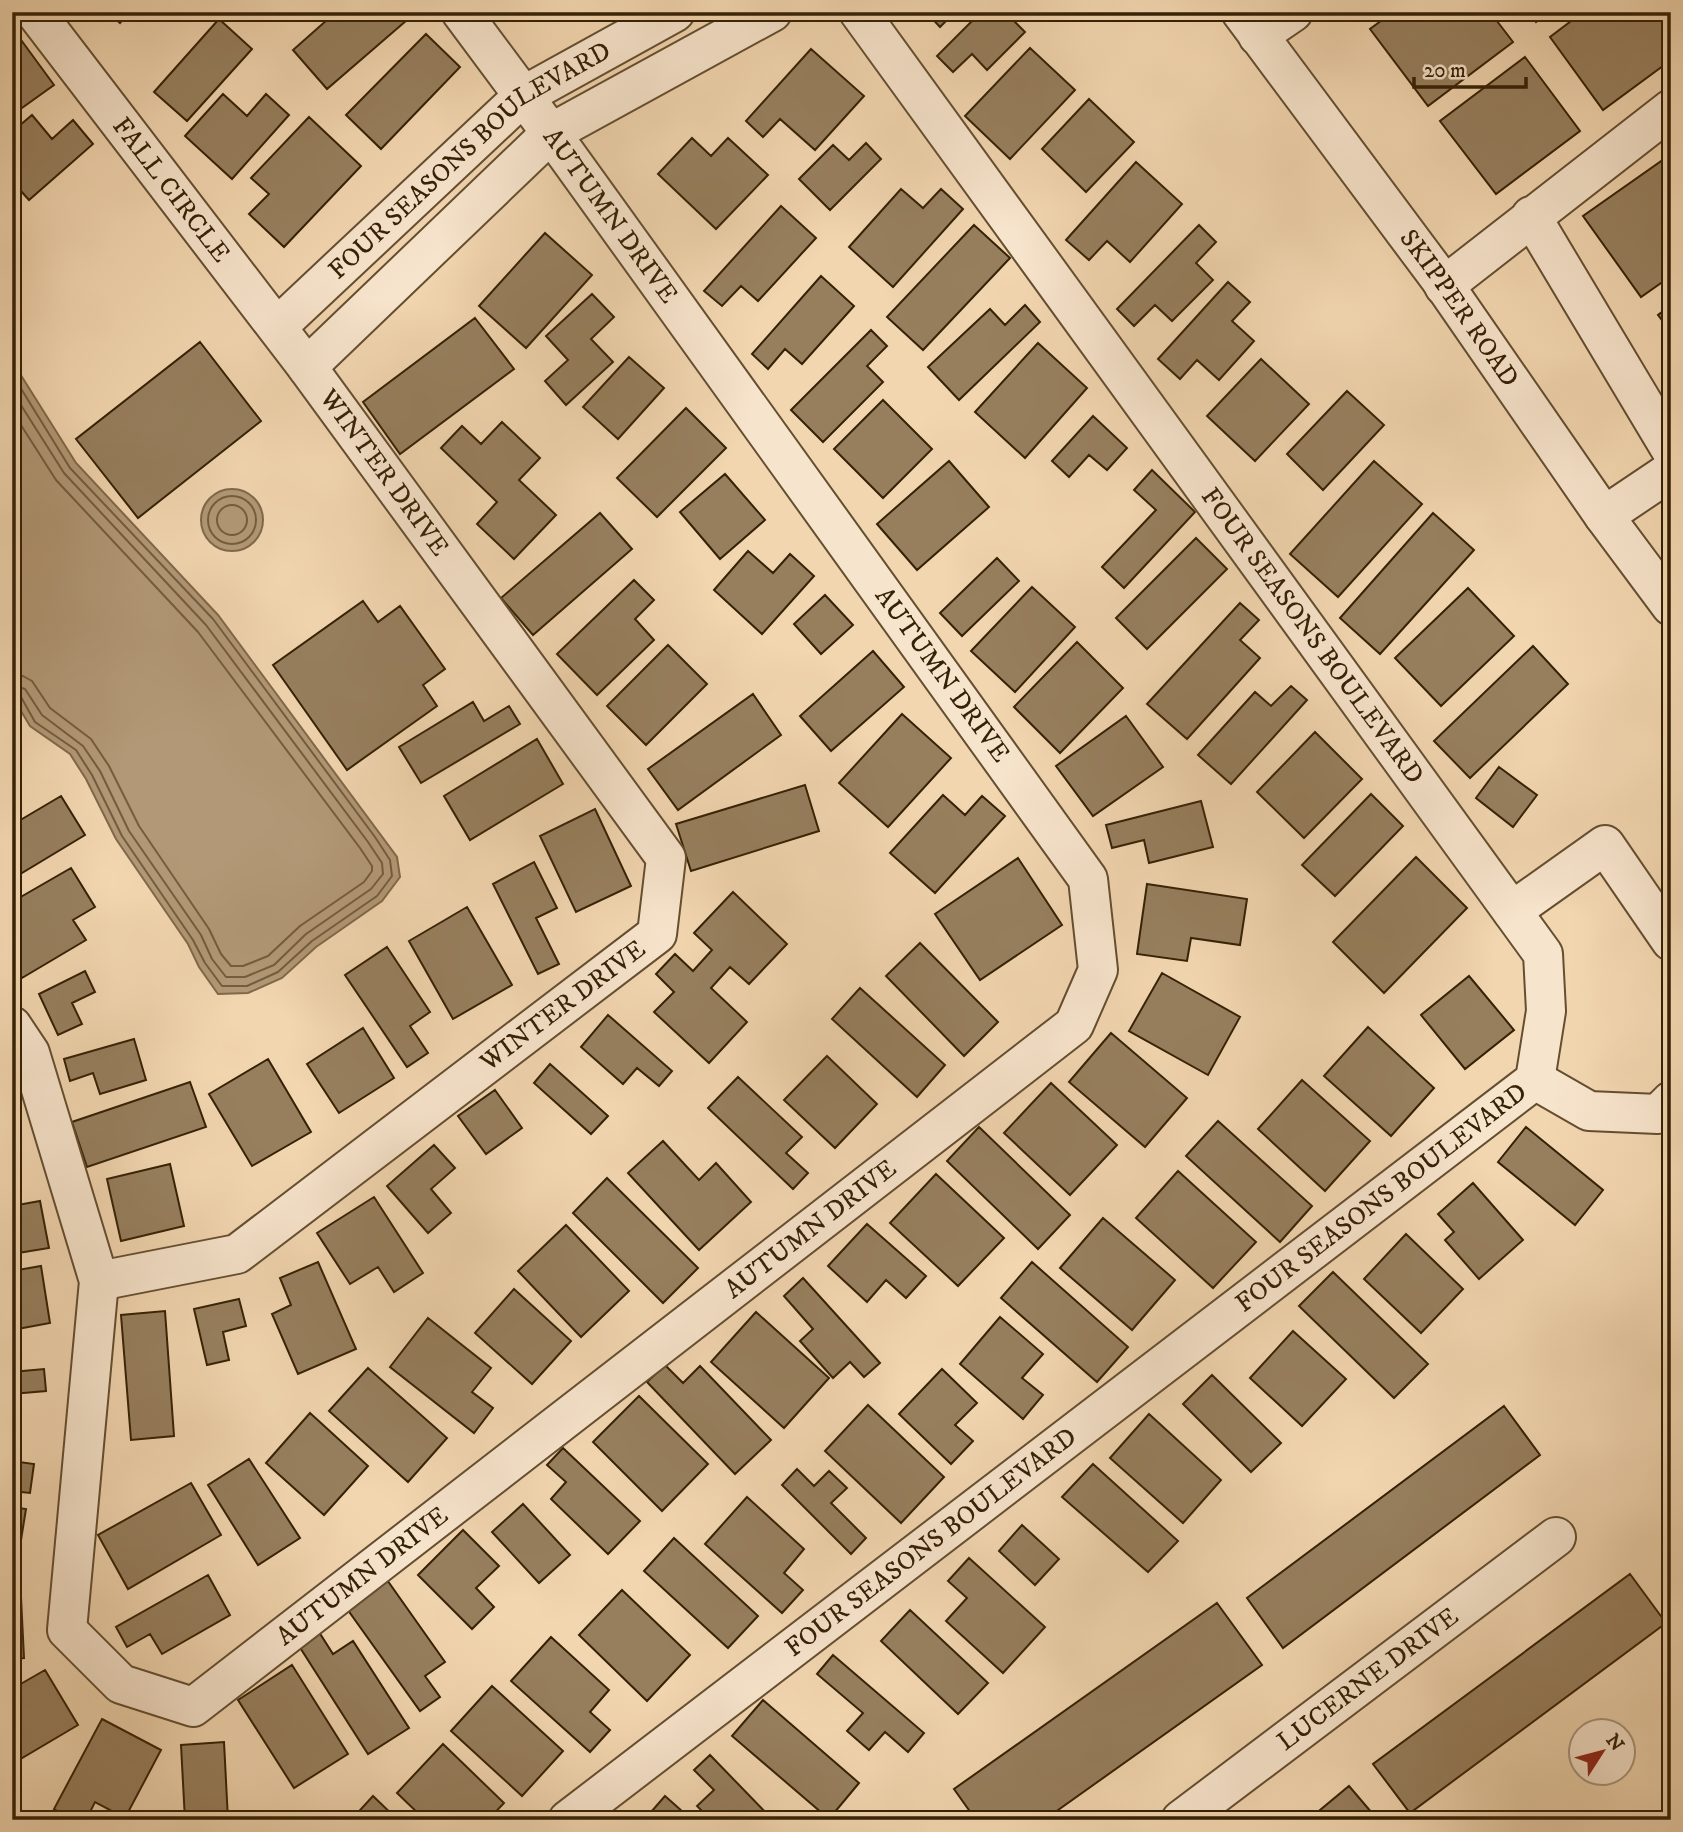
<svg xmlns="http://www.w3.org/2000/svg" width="1683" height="1832" font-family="'IM FELL DW Pica',serif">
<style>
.water{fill:#b29876;stroke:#806849;stroke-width:2}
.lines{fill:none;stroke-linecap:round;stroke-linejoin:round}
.shore{stroke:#745c3e;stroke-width:2}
.building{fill:#977f5e;stroke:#352105;stroke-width:2}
.minor-casing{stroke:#644e30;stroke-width:42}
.minor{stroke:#f7e4cc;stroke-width:38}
.labels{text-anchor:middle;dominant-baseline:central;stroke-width:5;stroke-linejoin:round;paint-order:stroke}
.street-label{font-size:26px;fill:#352105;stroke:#f7e4cc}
</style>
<rect width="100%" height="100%" fill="#f2d6b0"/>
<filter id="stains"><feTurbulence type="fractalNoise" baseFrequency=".00286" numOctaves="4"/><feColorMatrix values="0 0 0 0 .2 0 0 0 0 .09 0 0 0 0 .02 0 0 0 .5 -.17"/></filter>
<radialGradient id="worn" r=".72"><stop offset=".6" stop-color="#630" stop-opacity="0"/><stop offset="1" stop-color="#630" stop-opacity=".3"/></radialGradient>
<path class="water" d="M12,361L76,463L218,615L397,857L400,877L382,901L316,947L282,978L248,993L218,994L199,967L188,944L116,839L86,779L70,754L30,726L12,696Z
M201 520a31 31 0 1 1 62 0a31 31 0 1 1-62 0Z"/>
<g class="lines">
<path class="shore" d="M12,374L70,468L213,619L375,837L390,860L392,876L377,896L312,941L278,972L247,986H222L205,963L193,940L122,836L92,775L76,750L35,722L21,697L12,694
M12,391L64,473L206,625L368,842L382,863L383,874L371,889L306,934L274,965L245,977H226L212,959L201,935L129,831L100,771L83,746L42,715L25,689L12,685
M12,411L56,480L198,632L360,848L372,866V871L364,882L300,926L268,956L243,966H231L221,954L209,929L139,826L109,766L91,739L50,708L32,681L23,676L12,674
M208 520a24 24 0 1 1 48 0a24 24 0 1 1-48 0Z
M217 520a15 15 0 1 1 30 0a15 15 0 1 1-30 0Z"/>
</g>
<path class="building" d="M108,12H129L120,23Z
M336,12H412L414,14L327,89L293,50Z
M926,12H955L940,27Z
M981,12H1013L1009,16L1025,32L987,70L972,54L953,72L937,56Z
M1393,12H1490L1513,42L1428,106L1370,29Z
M1529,12H1549L1536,22Z
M1583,12H1661L1671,25V60L1603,110L1550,37Z
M219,19L252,49L187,121L154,92Z
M16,33L54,85L12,115V35Z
M426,34L460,67L381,149L346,115Z
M1030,48L1075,90L1010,159L965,116Z
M811,49L864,96L815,150L780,119L763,137L746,121Z
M1525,57L1580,131L1496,194L1440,121Z
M223,94L247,116L266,94L289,115L232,179L185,136Z
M1089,99L1134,142L1086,192L1042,149Z
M32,115L52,139L73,120L93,144L29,200L12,181V132Z
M309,117L361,166L284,247L249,214L269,194L251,178Z
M692,138L711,156L728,138L768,175L716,229L658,174Z
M866,143L881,159L830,210L799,179L833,145L849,160Z
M1667,157L1671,163V276L1641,297L1583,216Z
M1136,162L1182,204L1130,262L1107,241L1089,260L1066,240Z
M901,189L923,208L941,189L963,209L893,287L849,247Z
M781,206L816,238L758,301L741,286L722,306L704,291Z
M974,225L1010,258L923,350L887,317Z
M1199,225L1216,242L1196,263L1213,280L1172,321L1155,305L1134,326L1117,309Z
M545,233L592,275L526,348L479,306Z
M821,276L854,306L802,364L785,349L768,369L752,354Z
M1228,282L1250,302L1232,321L1254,341L1219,380L1197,360L1180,379L1158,359Z
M592,294L614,317L591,339L613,362L566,405L545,381L568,360L546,336Z
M1025,305L1040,322L959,400L928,367L990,309L1005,325Z
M1671,305V332L1658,315Z
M475,318L514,369L400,454L363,402Z
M871,330L887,346L867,366L883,382L823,442L791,410Z
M200,342L261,421L138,518L76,439Z
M1038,343L1087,388L1025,458L975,412Z
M629,357L664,388L618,439L583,407Z
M1261,359L1309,404L1255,461L1207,416Z
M1347,391L1384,425L1323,490L1287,454Z
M883,400L932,449L883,498L834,449Z
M686,408L726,448L657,517L617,478Z
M1093,416L1127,448L1107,470L1089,455L1069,477L1052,461Z
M502,422L540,458L519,480L556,515L514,559L477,524L497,502L441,448L462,426L481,444Z
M949,461L989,507L917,570L877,524Z
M1374,461L1422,504L1338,597L1290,554Z
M1152,470L1195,512L1124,588L1102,567L1156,510L1134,490Z
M725,474L765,520L720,559L680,512Z
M600,513L632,549L533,635L501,598Z
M1433,513L1474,550L1380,654L1340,618Z
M1196,538L1227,569L1147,649L1116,618Z
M748,551L773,573L790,554L814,576L762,634L714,590Z
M997,558L1019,581L962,636L940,613Z
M634,580L654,600L635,619L654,640L597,695L557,654Z
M1032,587L1075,627L1015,692L971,651Z
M1468,588L1514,636L1441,706L1395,658Z
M825,595L853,625L821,654L794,624Z
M363,601L378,622L400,606L445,669L423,685L437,706L347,770L273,665Z
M1240,603L1259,620L1240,640L1260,658L1187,739L1147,704Z
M1077,642L1123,688L1060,753L1014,707Z
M668,645L707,684L646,745L607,706Z
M1533,646L1568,684L1470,778L1434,741Z
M873,651L904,687L831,751L800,716Z
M1291,686L1307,700L1231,784L1198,755L1255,692L1271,706Z
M753,694L781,735L678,810L648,769Z
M473,702L484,721L509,706L520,724L421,783L399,747Z
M902,714L951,758L888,827L839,783Z
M1126,716L1163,767L1093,816L1056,766Z
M1315,732L1362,779L1304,838L1257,792Z
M537,739L563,784L470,840L444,796Z
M1499,767L1537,795L1513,827L1476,798Z
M805,785L819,831L691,871L676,824Z
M1371,794L1403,826L1335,896L1302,865Z
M943,795L965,815L982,796L1005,816L935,893L890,853Z
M61,796L85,835L12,879V825Z
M1201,801L1213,847L1149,863L1144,840L1112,848L1106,825Z
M595,809L631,886L576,912L540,836Z
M1416,857L1467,908L1384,993L1333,942Z
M1018,858L1062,925L980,980L935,914Z
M534,862L557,908L536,918L559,964L538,974L493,884Z
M71,868L95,907L73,920L86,940L22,978L12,961V902Z
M1147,884L1247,899L1240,945L1191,938L1187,961L1137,954Z
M733,892L787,944L749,984L730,967L711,988L747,1022L709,1063L654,1012L674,992L656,974L675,954L693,971L712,950L694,933Z
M467,907L512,985L453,1019L409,941Z
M920,943L998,1022L964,1056L886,976Z
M387,947L430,1012L410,1026L428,1053L407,1067L345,975Z
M85,971L95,992L72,1003L82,1024L58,1035L39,994Z
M1162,973L1240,1017L1208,1075L1129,1031Z
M1469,976L1514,1030L1465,1069L1421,1015Z
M860,988L945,1065L917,1097L832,1019Z
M608,1015L672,1071L659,1086L637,1068L623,1084L581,1047Z
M1368,1027L1434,1088L1391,1136L1324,1076Z
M363,1028L394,1078L339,1113L307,1064Z
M1111,1033L1187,1098L1145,1147L1069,1082Z
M134,1039L146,1080L100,1094L93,1073L70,1081L64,1059Z
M827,1056L877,1104L835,1148L784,1100Z
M268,1059L311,1132L252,1166L209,1094Z
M550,1064L608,1116L591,1134L534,1083Z
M738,1077L802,1137L786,1153L808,1173L793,1189L708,1108Z
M1302,1080L1370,1141L1325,1191L1258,1129Z
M190,1082L206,1127L87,1167L72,1122Z
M1051,1083L1117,1145L1070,1195L1004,1133Z
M495,1090L522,1128L486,1154L458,1116Z
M1218,1121L1312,1206L1280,1242L1186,1156Z
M979,1127L1070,1215L1038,1249L947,1161Z
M1526,1127L1603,1190L1575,1225L1498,1162Z
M663,1141L699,1180L716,1163L751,1202L699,1250L628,1173Z
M434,1145L455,1168L431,1189L451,1213L428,1233L387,1186Z
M170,1164L184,1226L121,1241L107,1179Z
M1178,1171L1256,1242L1213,1288L1136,1218Z
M936,1174L1004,1238L958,1286L890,1223Z
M607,1178L698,1268L663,1303L573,1213Z
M1473,1183L1523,1240L1479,1279L1445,1240L1454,1232L1438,1214Z
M374,1197L423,1273L394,1292L378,1267L350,1284L317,1233Z
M40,1201L49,1248L12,1254V1206Z
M1103,1218L1175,1280L1132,1330L1060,1268Z
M867,1224L926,1276L906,1298L886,1280L867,1302L828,1266Z
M566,1225L629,1291L581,1337L518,1271Z
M1406,1234L1463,1289L1421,1333L1364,1279Z
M318,1262L356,1349L298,1374L272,1314L291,1305L280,1278Z
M1032,1262L1128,1347L1097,1382L1001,1298Z
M41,1266L50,1323L12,1330V1271Z
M1333,1272L1428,1364L1394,1398L1299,1306Z
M803,1278L880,1363L864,1377L850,1362L833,1378L800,1341L813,1329L784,1296Z
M514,1289L571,1341L532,1384L475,1333Z
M239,1299L246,1326L223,1332L229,1360L207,1365L194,1309Z
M165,1311L174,1436L131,1440L121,1315Z
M756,1312L829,1378L784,1428L711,1362Z
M1000,1317L1043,1354L1022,1378L1043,1395L1023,1419L960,1364Z
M428,1318L491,1368L472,1392L493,1408L474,1433L390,1367Z
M1293,1331L1346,1379L1302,1426L1250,1378Z
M665,1365L683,1383L700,1366L771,1440L735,1474L647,1382Z
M368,1368L447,1438L408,1482L329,1411Z
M44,1369L46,1391L12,1394V1372Z
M942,1369L977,1403L955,1425L973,1441L951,1464L899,1414Z
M1212,1375L1281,1443L1251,1472L1183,1404Z
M639,1396L708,1464L662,1511L593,1442Z
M868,1405L944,1477L901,1523L825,1451Z
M1504,1406L1540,1455L1283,1648L1247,1598Z
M310,1413L368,1466L324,1515L266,1463Z
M1149,1414L1221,1480L1183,1523L1110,1458Z
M563,1448L640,1521L608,1554L551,1499L566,1482L547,1465Z
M249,1459L300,1538L258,1565L208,1485Z
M12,1461L34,1464L30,1493L12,1491Z
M1093,1464L1178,1541L1148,1572L1062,1497Z
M797,1469L814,1486L829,1471L847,1488L831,1503L866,1538L851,1554L782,1485Z
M191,1483L221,1535L128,1589L98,1535Z
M747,1497L804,1549L784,1573L803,1590L782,1613L705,1544Z
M523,1504L570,1555L539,1583L492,1532Z
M12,1507L26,1509L16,1571L12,1570Z
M1022,1525L1059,1559L1035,1585L999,1551Z
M463,1530L499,1566L476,1588L494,1607L472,1629L418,1575Z
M674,1538L758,1616L728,1648L644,1571Z
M969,1558L1045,1627L1003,1673L946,1621L967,1598L948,1581Z
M1630,1574L1666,1623L1410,1813L1373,1764Z
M208,1575L230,1615L162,1654L150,1634L127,1647L116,1627Z
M385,1577L445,1662L425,1676L440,1697L420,1711L345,1606Z
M622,1590L690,1655L647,1701L579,1635Z
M21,1597L24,1658L12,1659V1598Z
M1217,1603L1262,1665L1044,1820H976L954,1789Z
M910,1610L988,1683L958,1714L881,1641Z
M319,1632L333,1654L353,1641L409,1728L368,1754L299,1646Z
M551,1637L609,1690L590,1712L610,1730L590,1752L511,1681Z
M833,1655L924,1733L908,1752L885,1732L869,1750L847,1731L863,1713L817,1674Z
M292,1665L348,1754L294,1788L238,1700Z
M45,1670L78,1725L12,1764V1689Z
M492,1686L563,1751L522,1796L451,1731Z
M763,1700L859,1783L829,1819L732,1736Z
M102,1719L161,1750L125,1818L95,1802L86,1820H73L54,1809Z
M224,1742L228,1820H185L181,1745Z
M443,1744L504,1803L488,1820H425L397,1793Z
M710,1755L773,1820H711L697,1806L714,1790L694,1770Z
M1349,1786L1378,1820H1308Z
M373,1796L398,1820H351Z
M665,1796L692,1820H644Z"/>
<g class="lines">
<defs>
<g id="minor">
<path id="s1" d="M35,12L307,367L666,858L657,934L237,1254L99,1281"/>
<path id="s2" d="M1241,12L1440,279L1604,516L1671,606"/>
<path d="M1258,36L1293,12"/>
<path d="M1531,216L1671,450"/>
<path d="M1444,286L1671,109"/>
<path id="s3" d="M277,327L523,96L675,12"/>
<path d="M307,367L551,133L772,12"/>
<path d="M1604,516L1671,471"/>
<path d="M1512,911L1605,845L1671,941"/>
<path id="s4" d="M12,1026L30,1053L99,1281L67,1630L121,1684L193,1707L1074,1025L1098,970L1088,879L551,133L461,12"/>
<path d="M1535,1080L1589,1111L1658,1114L1671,1101"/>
<path id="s5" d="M568,1820L1535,1080L1546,1011L1543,954L859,12"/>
<path id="s6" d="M1181,1820L1556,1537"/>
</g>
</defs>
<use href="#minor" class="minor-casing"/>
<use href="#minor" class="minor"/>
</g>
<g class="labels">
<g class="street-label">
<text stroke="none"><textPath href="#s3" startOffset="256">FOUR SEASONS BOULEVARD</textPath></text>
<text stroke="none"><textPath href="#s1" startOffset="224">FALL CIRCLE</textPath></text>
<text transform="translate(610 216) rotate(54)">AUTUMN DRIVE</text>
<text stroke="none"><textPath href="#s2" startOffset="368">SKIPPER ROAD</textPath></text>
<text stroke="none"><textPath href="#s1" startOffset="578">WINTER DRIVE</textPath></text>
<text transform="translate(1312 636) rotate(54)">FOUR SEASONS BOULEVARD</text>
<text transform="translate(942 675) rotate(54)">AUTUMN DRIVE</text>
<text transform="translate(563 1006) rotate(-37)">WINTER DRIVE</text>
<text stroke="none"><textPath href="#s5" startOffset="1024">FOUR SEASONS BOULEVARD</textPath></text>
<text stroke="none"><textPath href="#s4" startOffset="1554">AUTUMN DRIVE</textPath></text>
<text stroke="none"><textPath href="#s5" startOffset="457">FOUR SEASONS BOULEVARD</textPath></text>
<text stroke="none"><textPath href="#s4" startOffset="987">AUTUMN DRIVE</textPath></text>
<text stroke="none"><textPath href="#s6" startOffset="234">LUCERNE DRIVE</textPath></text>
</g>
</g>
<rect width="1683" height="1832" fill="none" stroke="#f2d6b0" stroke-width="42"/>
<rect x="14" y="14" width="1655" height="1804" fill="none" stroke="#352105" stroke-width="3.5"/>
<rect x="21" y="21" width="1641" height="1790" fill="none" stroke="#352105" stroke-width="2"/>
<g transform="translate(1602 1752) rotate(54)"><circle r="33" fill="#f7e4cc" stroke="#a9967c" stroke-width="2"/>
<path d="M0-5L12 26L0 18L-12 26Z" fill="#8f2418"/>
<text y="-10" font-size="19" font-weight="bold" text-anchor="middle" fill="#352105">N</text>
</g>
<path d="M1414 77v10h112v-10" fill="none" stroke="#352105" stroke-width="3.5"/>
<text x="1424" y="77" font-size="21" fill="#352105" stroke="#f7e4cc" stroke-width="5" paint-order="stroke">20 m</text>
<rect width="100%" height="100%" filter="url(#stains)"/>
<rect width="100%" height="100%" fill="url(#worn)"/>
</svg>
